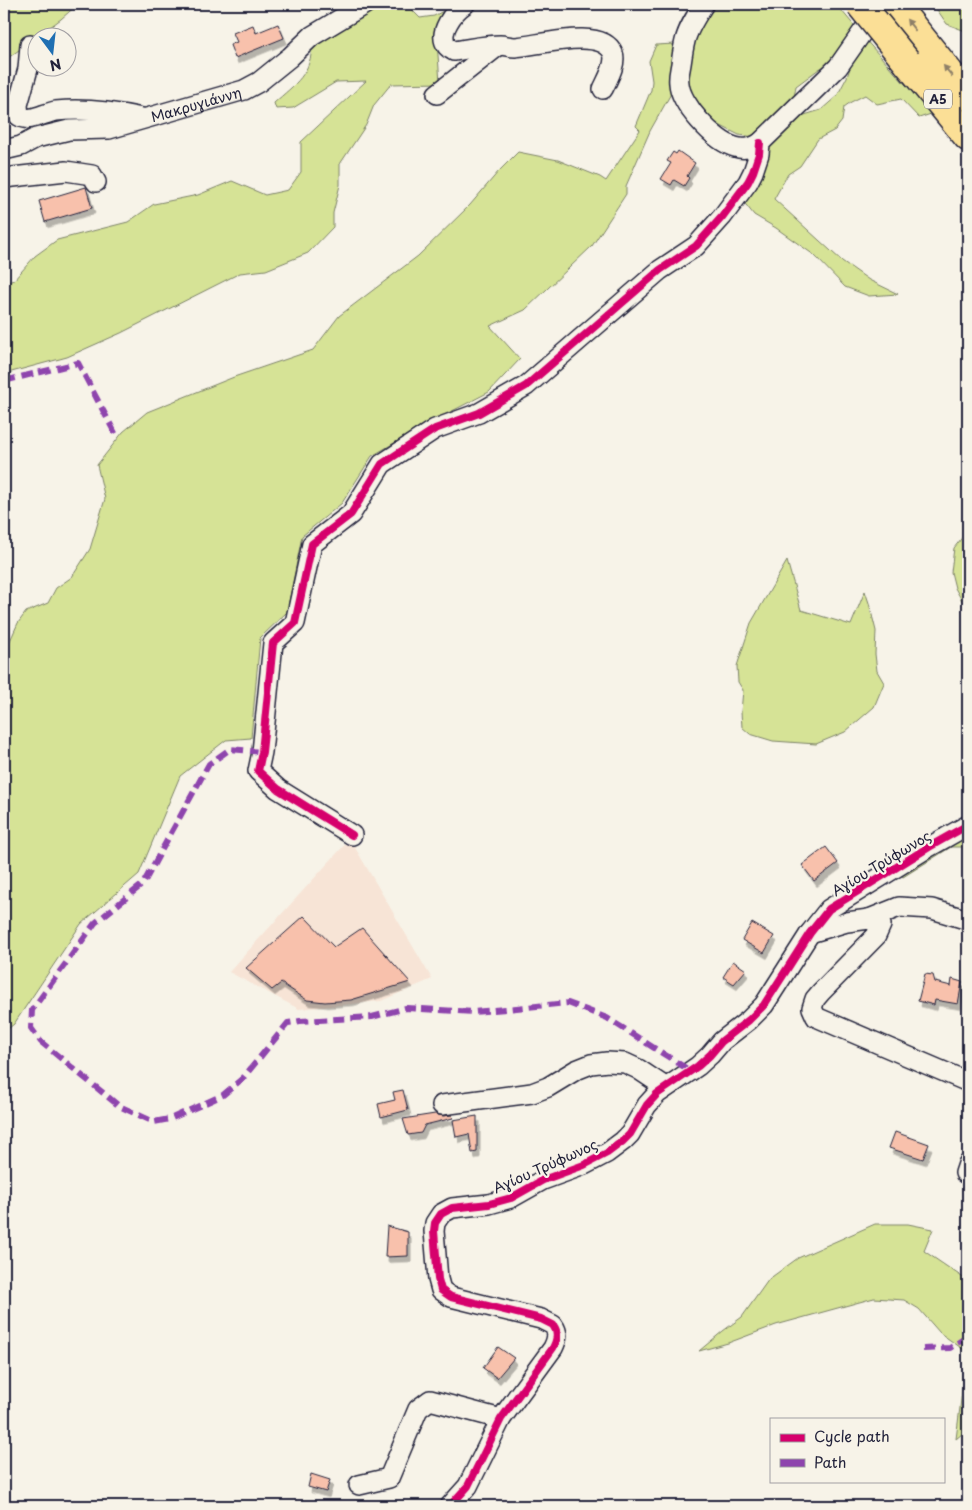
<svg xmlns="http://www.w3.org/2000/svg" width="972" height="1510" font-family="'Playpen Sans',sans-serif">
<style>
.built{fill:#f7e4d6}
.green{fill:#d6e396;stroke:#7c8268}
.building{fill:#f8c1ac;stroke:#22223b;filter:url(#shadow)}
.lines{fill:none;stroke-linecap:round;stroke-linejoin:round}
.minor-casing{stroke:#22223b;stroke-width:22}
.highway-casing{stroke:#22223b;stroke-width:31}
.minor{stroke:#f7f3e8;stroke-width:19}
.highway{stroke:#fbdf96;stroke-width:28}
.highway-bridge-casing{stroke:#22223b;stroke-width:31;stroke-linecap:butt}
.highway-bridge{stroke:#fbdf96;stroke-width:28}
.quiet{stroke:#8e44ad;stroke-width:6;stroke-dasharray:12 6;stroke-linecap:butt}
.cycleway-casing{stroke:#f7f3e8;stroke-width:11}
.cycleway{stroke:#d6006c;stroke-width:8}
.oneway{fill:#8e8068}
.labels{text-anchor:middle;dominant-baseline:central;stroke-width:4.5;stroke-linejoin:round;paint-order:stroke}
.shield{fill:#f7f3e8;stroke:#62616f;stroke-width:1}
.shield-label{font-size:12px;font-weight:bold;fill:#22223b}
.street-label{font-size:14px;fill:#22223b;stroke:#f7f3e8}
</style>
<defs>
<filter id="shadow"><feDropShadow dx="3" dy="5.5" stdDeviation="0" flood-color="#0004"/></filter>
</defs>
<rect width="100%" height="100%" fill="#f7f3e8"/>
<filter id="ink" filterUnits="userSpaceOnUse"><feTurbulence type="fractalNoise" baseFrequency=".02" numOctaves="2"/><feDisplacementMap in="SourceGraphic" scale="10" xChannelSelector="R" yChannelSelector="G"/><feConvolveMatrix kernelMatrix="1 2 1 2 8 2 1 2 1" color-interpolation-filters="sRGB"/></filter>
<g filter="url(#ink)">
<path class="built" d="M350,839L432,979L381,1001L299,1009L229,972Z"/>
<path class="green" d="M10,4H78L61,19L4,61V6Z
M376,4H411L413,11L420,18L434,16L452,6L437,41L440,83L391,84L374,105L366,125L340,164V185L333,213V227L308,253L266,270L240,273L121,333L67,357L4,374V283L14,280L35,256L57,240L128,222L154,204L198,195L232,181L265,195L288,190L301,172V142L366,81L336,82L293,108L276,109L274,103C295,84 312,74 312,43Z
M703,4H836L857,29L833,62L819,69L796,86L794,98L755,137L739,135L709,120L673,90L650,131L626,186V194L592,246L525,310L490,326L520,359L489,392L425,425L372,456L342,503L302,536L287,612L260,638L251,738L226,740L180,776L139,874L81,924L14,1024L4,1032V654L18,623L26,612L48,603L56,588L72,577L90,549L105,499L97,465L123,432L147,412L234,377L313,350L339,316L418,256L470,205L499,171L518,152L558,160L600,177L606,181L640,130L636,126L651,90L652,81L649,61L656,45L675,44Z
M929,4H968V32L947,24L938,11Z
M863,37L905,84L934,113L919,118L901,99L877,104L865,95L851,102L844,107L842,121L835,130L818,139L800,166L788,174L774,199L842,261L869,280L898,294L869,296L845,287L814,255L776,228L754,215L743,201L767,146L801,116L821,110L837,96L847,77L855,53Z
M968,530V618L965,606L955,588L951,572L954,548Z
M787,561L801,610L851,625L865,591L869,603L876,631L875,654L877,671L884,683L874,707L845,732L816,744L773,741L750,734L742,727L741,712L743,690L738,682L737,666L751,623Z
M968,829V847H951L903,877L895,871Z
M875,1224H908L933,1229L924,1251L968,1281V1429L956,1439L967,1352L940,1333L919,1309L904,1300L874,1298L776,1325L728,1343L699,1351L723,1331L742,1317L769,1279L798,1258Z"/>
<path class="building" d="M278,24L284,38L235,58L230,45L237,42L233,33L253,25L256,33Z
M678,151L695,163L687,176L689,178L684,186L674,180L671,185L661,179L671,163L667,161L673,152L676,154Z
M86,187L92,208L45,222L39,201Z
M826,847L838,863L814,881L802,865Z
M304,916L334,947L362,928L410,982L351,1000L325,1002L307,1000L281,983L272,990L246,968Z
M752,923L774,936L764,953L742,940Z
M733,961L746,970L734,984L723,977Z
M925,974L933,975L935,982L951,986L952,979L962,982L958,1004L935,1000L934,1005L918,1001Z
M403,1090L408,1110L381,1117L378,1104L395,1100L393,1092Z
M435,1114L443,1116L452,1115L453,1118L425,1125L421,1133L408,1135L403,1119Z
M477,1116V1152L472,1153L469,1134L456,1137L453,1120Z
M895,1132L929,1144L923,1159L889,1148Z
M387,1226L408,1232V1256L385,1257Z
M498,1347L514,1358L497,1378L483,1368Z
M311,1474L330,1480L326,1492L308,1487Z"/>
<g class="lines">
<defs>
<g id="minor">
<path d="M465,4C454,11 437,33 447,46C448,48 451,49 454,51C469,49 485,45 500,45C505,45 510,47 515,47C537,46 602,26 613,53C617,64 607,80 603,89"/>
<path d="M704,4C697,15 688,28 685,41C683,49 682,57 681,64C680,70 678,77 679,83C680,104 715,142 735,147C744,150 752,148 760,143L838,67L882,4"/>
<path d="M30,45L28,69L18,105L19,116C31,123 43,113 56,111C84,108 114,112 142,118"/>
<path d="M437,94L498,46"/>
<path id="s1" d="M4,150L21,146L36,138L69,130L109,129L244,90L259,82L290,57L312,36L365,4"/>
<path d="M4,178L66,171L92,175L96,182"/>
<path d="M352,835L278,789L258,771L262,752L273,643L295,623L312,544L351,514L382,464L435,429L479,413L526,386L660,270L696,246L722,217L748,182L753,172L759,154L760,143"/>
<path d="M869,919L899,907L932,909L968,920"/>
<path d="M810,933L847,922L869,919L881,925L876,936L821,992L815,999L812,1008L816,1017L968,1082"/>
<path d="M442,1105L532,1093L548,1087L576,1070L591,1064L607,1062L625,1063L638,1069L665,1087"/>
<path d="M965,1173L968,1164"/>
<path d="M359,1485L389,1478L418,1409L430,1400L501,1419"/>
<path d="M450,1506L468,1486L501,1419L553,1348C557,1340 559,1333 553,1325L541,1319L451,1297L441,1290L438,1279L434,1231L435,1223L441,1214L452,1208L489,1204L511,1198L543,1180L584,1165L607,1153L623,1141L630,1134L647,1105L657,1094L698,1066L710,1055L722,1041L749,1020L764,1005L810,933L829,909L929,847L968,825"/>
</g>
<path id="highway" d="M894,4L968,96
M907,62L968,137"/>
</defs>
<use href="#minor" class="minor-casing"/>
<use href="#highway" class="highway-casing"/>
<use href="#minor" class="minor"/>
<use href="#highway" class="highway"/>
<defs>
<path id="highway-bridge" d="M860,4L907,62"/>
</defs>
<use href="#highway-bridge" class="highway-bridge-casing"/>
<use href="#highway-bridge" class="highway-bridge"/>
<path class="quiet" d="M4,381L78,363L116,435
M262,752L230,749L209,764L143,884L95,923L32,1010L31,1028L41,1042L119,1106L154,1122L170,1119L223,1095L243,1078L288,1023L300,1021L372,1017L406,1008L474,1012L568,1003L607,1018L692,1072
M923,1349L950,1348L968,1336"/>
<defs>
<path id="cycleway" d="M352,835L278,789L258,771L262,752L273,643L295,623L312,544L351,514L382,464L435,429L479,413L526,386L660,270L696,246L722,217L748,182L753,172L759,154L760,143
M450,1506L468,1486L501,1419L553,1348C557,1340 559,1333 553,1325L541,1319L451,1297L441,1290L438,1279L434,1231L435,1223L441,1214L452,1208L489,1204L511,1198L543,1180L584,1165L607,1153L623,1141L630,1134L647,1105L657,1094L698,1066L710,1055L722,1041L749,1020L764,1005L810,933L829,909L929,847L968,825"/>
</defs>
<use href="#cycleway" class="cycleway-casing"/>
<use href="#cycleway" class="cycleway"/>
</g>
<defs><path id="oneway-solid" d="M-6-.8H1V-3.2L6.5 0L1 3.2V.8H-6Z" transform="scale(1.25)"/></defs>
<g class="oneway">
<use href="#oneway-solid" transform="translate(911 25) rotate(-128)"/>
<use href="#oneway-solid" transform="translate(948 71) rotate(-129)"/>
</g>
</g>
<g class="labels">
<rect class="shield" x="924" y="89.5" width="28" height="19" rx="4"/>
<g class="shield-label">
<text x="938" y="99">Α5</text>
</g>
<g class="street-label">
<text stroke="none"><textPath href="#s1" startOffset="199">Μακρυγιάννη</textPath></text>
<text transform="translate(881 863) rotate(-31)">Αγίου Τρύφωνος</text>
<text transform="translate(545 1166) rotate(-24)">Αγίου Τρύφωνος</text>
</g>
</g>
<rect width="972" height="1510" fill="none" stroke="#f7f3e8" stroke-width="20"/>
<rect x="10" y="10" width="952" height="1490" fill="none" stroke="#22223b" stroke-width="2" filter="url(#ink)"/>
<rect x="770" y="1418" width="175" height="65" fill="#f7f3e8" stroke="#a29fa3"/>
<rect x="780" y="1434" width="25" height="8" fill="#d6006c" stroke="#a29fa3"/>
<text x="814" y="1442" font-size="15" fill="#22223b">Cycle path</text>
<rect x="780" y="1459" width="25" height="8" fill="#8e44ad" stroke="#a29fa3"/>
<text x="814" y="1468" font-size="15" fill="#22223b">Path</text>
<g transform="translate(52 52) rotate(165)"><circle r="24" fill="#f7f3e8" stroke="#a29fa3"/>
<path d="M0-4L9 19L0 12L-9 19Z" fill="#1f6fb2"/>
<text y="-8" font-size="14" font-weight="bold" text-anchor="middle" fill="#22223b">N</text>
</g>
</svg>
